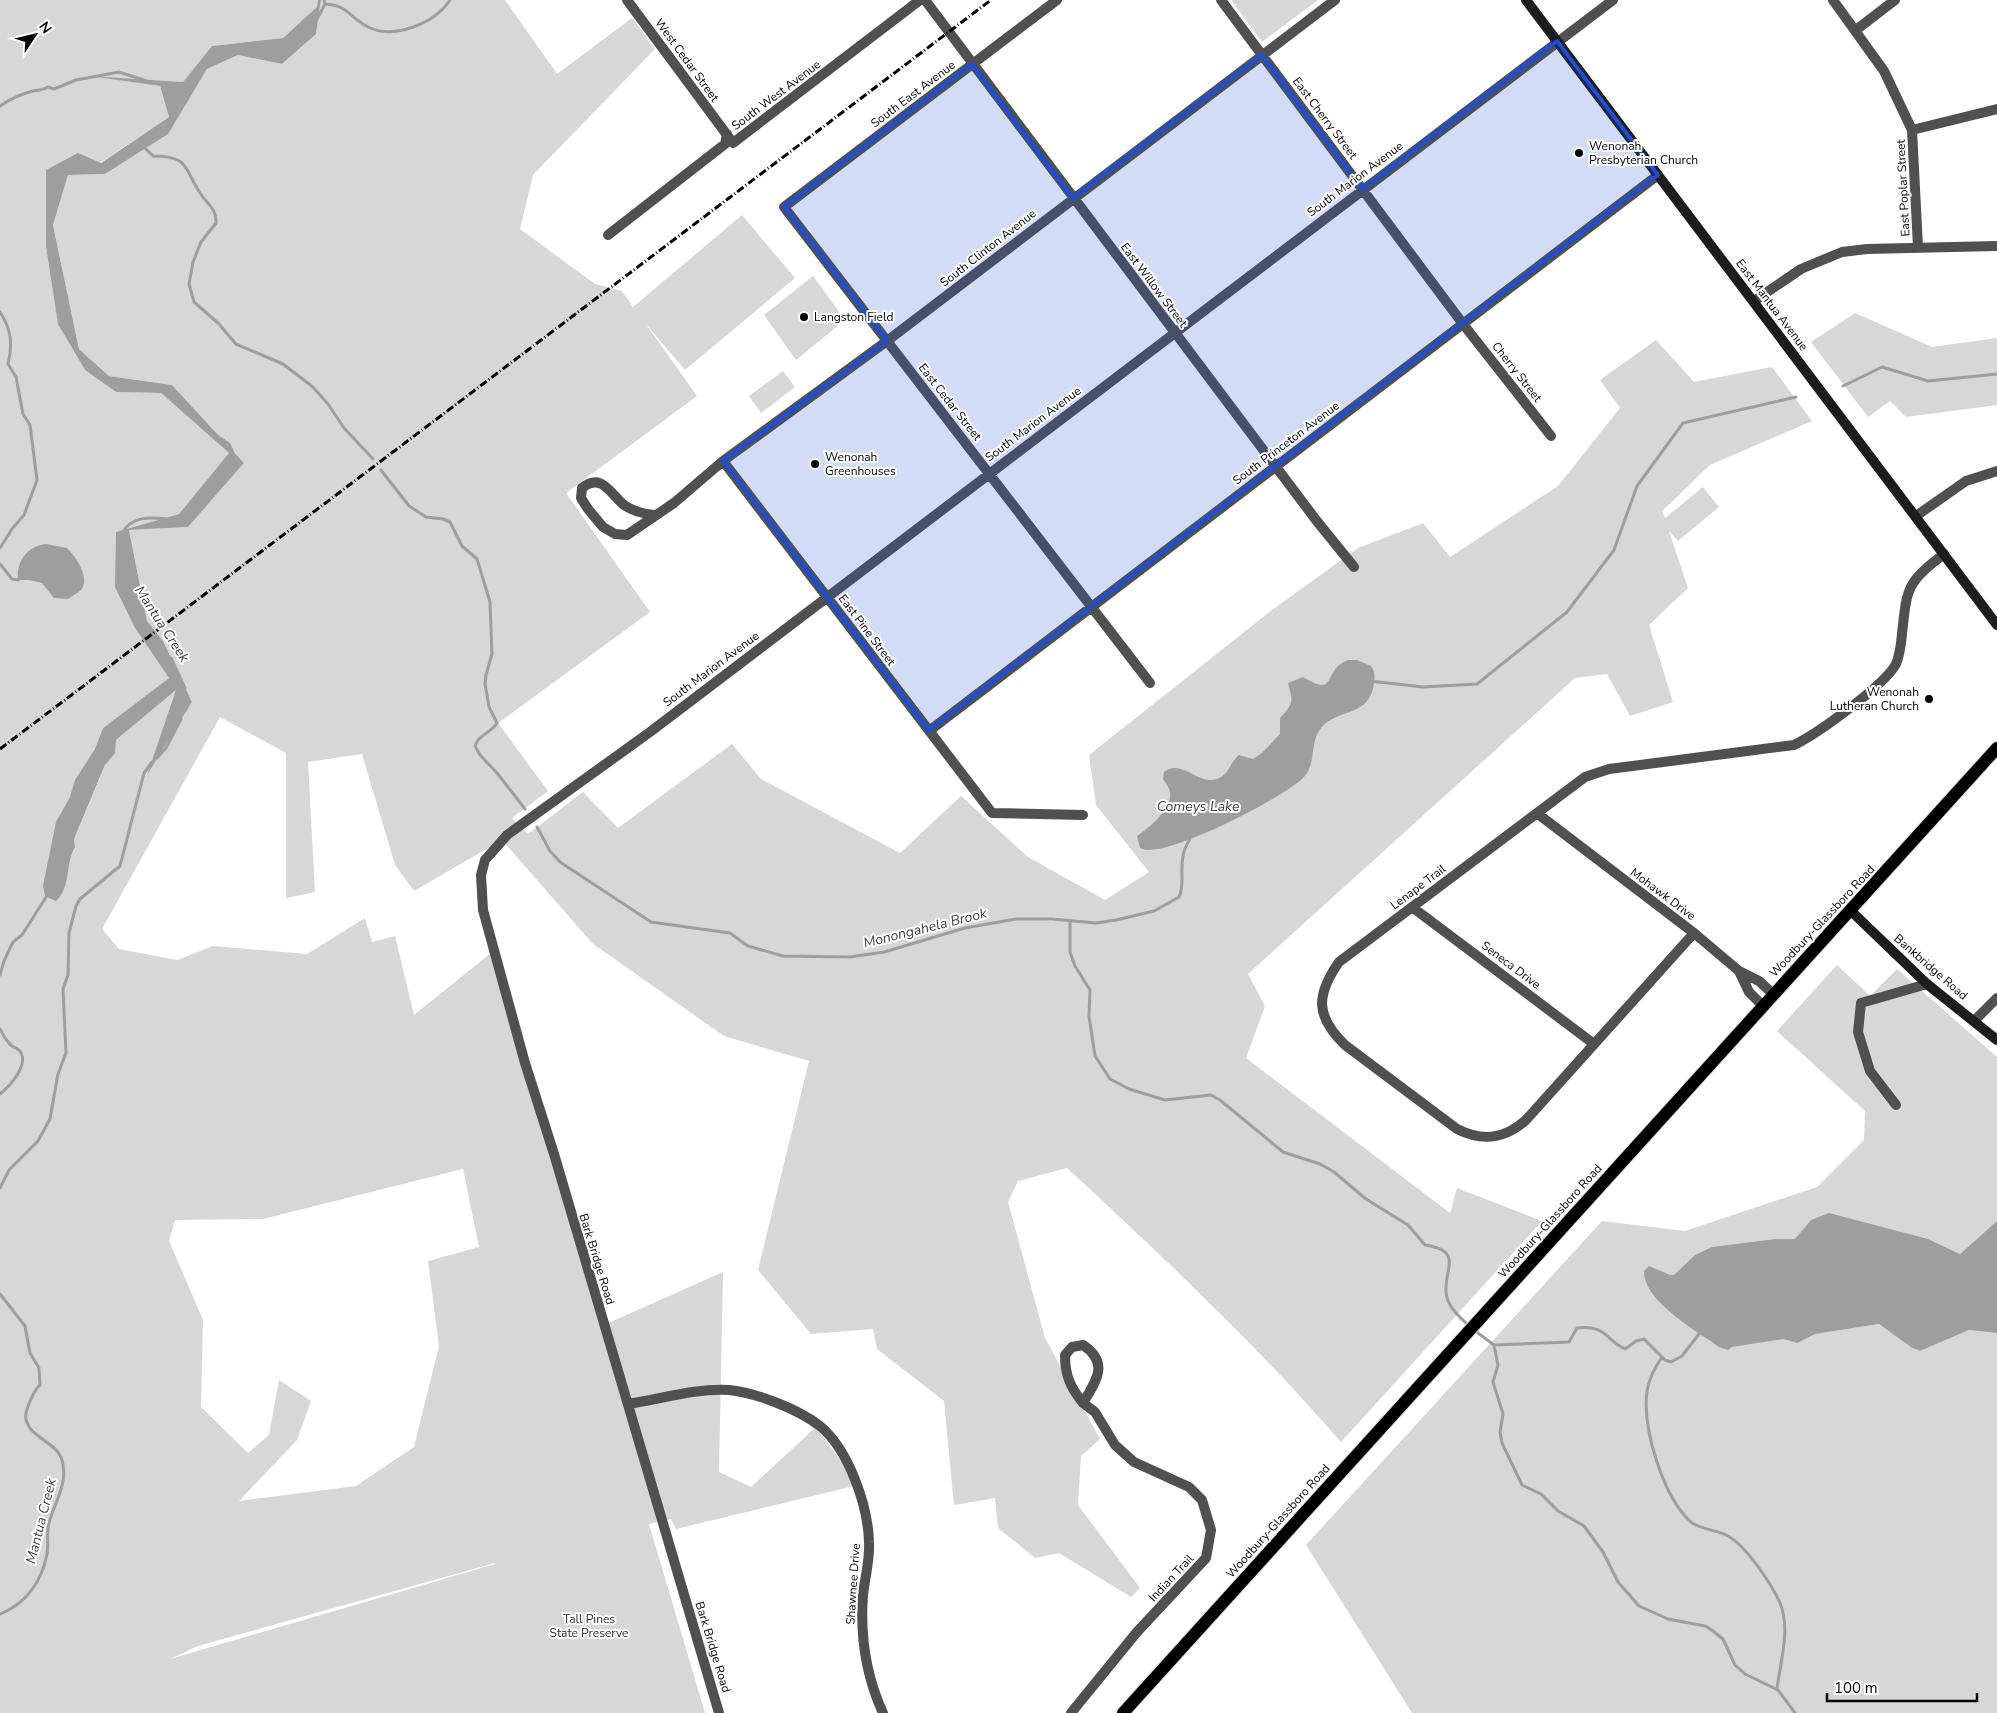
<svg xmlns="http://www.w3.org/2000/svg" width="1997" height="1713" font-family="'Nunito Sans',sans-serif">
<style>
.green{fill:#d7d7d7;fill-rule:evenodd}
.water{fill:#9e9e9e}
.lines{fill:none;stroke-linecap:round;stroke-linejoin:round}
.stream{stroke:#9e9e9e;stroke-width:3}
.primary-casing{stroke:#dbdbdb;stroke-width:14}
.street{stroke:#505050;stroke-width:10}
.secondary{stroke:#1d1d1d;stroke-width:10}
.primary{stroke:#000;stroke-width:12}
.rail{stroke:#000;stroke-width:3;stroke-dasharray:8 2.5 1 2.5;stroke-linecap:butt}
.marked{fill:#1d4ed8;fill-opacity:0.2;stroke:#1d4ed8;stroke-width:4;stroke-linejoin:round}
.poi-dot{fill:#000;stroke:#fff;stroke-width:2}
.labels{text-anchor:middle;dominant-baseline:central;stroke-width:4;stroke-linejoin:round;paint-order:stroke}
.street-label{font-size:12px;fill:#000;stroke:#fff}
.poi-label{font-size:12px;fill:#000;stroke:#fff;text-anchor:start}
.park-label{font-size:12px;fill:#2e2e2e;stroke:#fff}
.water-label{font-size:14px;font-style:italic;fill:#3f3f3f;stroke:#fff}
</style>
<rect width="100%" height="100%" fill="#fff"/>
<path class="green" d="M0,0H318V7L283,38L212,46L183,82L99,77L160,86L169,117L100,163L78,154L46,170V247L58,323L85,370L116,392L161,393L229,453L179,514L116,532L135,628L169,678L103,728L49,898L116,740L177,689L148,772L192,702L163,641L147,621L129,530L188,527L244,463L172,385L109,376L79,349L53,225L68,175L105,174L167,134L207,69L238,55L282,64L316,34L321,0H505L557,74L632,18L655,49L533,175L520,229L595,284L622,291L633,307L742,215L795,278L685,370L645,323L697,396L566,493L650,612L498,723L548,791L512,818L528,834L583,792L618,828L732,744L761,779L900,853L961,796L1028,857L1105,900L1149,872L1096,805L1089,755L1272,610L1358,548L1423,523L1450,557L1558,486L1620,408L1600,380L1656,340L1694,382L1772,367L1812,421L1710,465L1662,511L1665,518L1703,487L1719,507L1678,541L1669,531L1688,588L1649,625L1673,702L1630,716L1607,674L1575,678L1248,974L1265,1006L1246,1058L1450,1213L1457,1188L1542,1221L1341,1442C1256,1344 1162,1256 1067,1168L1018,1181L1008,1202L1045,1338L1100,1439L1081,1456L1078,1505L1140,1588L1131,1597L1059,1553L1035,1558L998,1528L995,1498L954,1505L944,1401L877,1349L873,1329L811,1334L758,1270L809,1061L724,1036L592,943L502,840L414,891L395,865L362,754L308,762L315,892L286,898V753L220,717L102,929L119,949L177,960L213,946L307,954L365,918L372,942L395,936L414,1015L491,953L604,1325L723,1272L719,1472L751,1487L816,1427L858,1485L676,1529L671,1519L649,1524L705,1713H0ZM463,1169L479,1247L428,1261L439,1346L414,1447L356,1486L239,1501L297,1440L311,1401L279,1380L269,1435L248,1453L201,1407L203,1320L169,1241L175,1220L263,1219ZM495,1563V1564L170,1659L198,1646Z
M1231,0H1318L1262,42Z
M813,276L845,320L796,360L764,315Z
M1855,313L1932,347L1997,338V405L1906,417L1890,401L1868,417L1811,342Z
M783,371L795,387L761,413L749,396Z
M1837,965L1870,996L1897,969L1997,1057V1221L1960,1254L1928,1239H1795L1712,1247L1723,1348L1879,1324L1920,1351L1969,1330L1997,1333V1713H1412L1306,1545L1602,1221L1685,1231L1817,1187L1864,1140L1865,1111L1777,1031Z"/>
<path class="water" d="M318,0H321L316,34L282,64L238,55L207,69L168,134L105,174L68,175L53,225L79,349L109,376L172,385L244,463L188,527L129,530L147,621L163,641L192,702L147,775L176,690L116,740L115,753L105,765L74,839L75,847C65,863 71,888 56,901L45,896L43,886L56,822L70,797L75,780L95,749L103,728L169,678L135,628L115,587L116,532L179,514L229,453L161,393L116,392L85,370L58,324L46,247V170L78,153L101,163L169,117L160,86L89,76L183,82L212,46L283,38L317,7Z
M46,544L67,548C75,556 91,577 81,590C78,593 72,596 68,599L54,598L42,583L29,580H18C16,562 27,546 46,544Z
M1348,660H1357L1371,666C1375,671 1375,677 1374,684C1369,718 1337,708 1321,728C1309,743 1317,762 1304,777C1287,796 1160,862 1140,848L1137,836C1149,828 1172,809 1170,793C1170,788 1166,784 1163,779L1164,772C1182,758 1198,786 1217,779C1229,775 1230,762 1239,755L1253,759L1262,753L1280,734V718C1294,702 1293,703 1288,683L1303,677C1339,699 1321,670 1348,660Z
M1829,1213L1928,1239L1960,1254L1997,1221V1333L1969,1330L1920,1351L1911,1347L1879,1324L1815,1334L1797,1343L1784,1339L1732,1347L1728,1350L1719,1347C1697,1331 1643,1301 1644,1271L1649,1266L1670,1275H1674L1695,1255L1712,1247L1776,1239H1795L1811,1220Z"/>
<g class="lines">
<path class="stream" d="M325,4C348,5 350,18 368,27C394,40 435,23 450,0
M317,19L325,4L324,0
M0,106C10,99 21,94 33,91C39,89 42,91 48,87L54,89L76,80L119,72L147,81
M143,146L153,156C190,156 184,169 200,193C207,204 217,209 216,223L201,242L193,262L189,284L194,302L218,323L236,344L283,364L313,387L328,404L344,428L373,459
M0,312C11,329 13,344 8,364L16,377L23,414L30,425L37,480L24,515L12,529L0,548
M1843,386L1882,367L1928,381L1997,374
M217,436L229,444L234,455
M381,470L409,506L426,517L443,519L450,522L462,546L477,559L490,602L492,654L486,675L485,684L489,707L497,723C491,733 478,735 475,746L480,755L497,773L525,809
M122,533C132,516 149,517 167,519
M0,564L12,579L18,580L21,578
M171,658L185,688
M1370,681L1423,687L1477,684L1567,612L1614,550L1637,486L1683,423L1796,397
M157,758L166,748L181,719
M537,827L550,851L560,862L651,922L730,933L748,946L783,956L850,957L884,952L965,928L1016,919H1052L1096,923L1116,920L1154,911L1179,897C1187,881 1175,862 1190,839
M1070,922V952L1075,966L1090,990L1089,1016L1095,1056L1110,1079L1129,1089L1165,1100L1211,1095L1220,1100L1283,1152L1320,1164L1334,1172L1366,1199L1408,1225L1425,1245C1463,1251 1445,1267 1446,1291C1446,1306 1460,1317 1469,1326
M0,975L4,961L13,942L22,935L48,894
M0,1029C3,1035 7,1042 12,1046C16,1049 19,1048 21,1053C28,1066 10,1086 0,1094
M0,1188L9,1170L38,1141L50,1119L58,1074L66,1053L63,989L68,975L69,933L76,906L80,899L120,866L144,773L152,762
M0,1294L25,1326L30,1353L39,1368L40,1385C34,1390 24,1412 26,1419C29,1437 54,1441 61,1457C70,1481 55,1501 49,1523C46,1533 49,1544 47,1554C42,1581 26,1604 0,1614
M1474,1330L1494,1345L1569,1342L1577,1328C1605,1324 1606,1340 1625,1349L1636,1341L1644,1339L1665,1360L1671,1362L1682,1356L1702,1330
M1494,1345L1498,1365L1493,1382L1503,1414L1500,1432L1502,1443L1522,1485L1541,1494L1558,1511L1584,1526L1603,1552L1618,1582L1639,1606L1668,1619L1705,1626L1713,1631L1723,1639L1735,1665L1745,1674L1778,1690L1795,1713
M1662,1357C1655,1367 1649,1378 1647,1391C1642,1428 1663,1497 1691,1522C1699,1529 1716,1530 1726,1535C1745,1544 1771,1583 1780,1603C1791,1629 1780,1663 1777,1689"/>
<defs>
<path id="primary" d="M1123,1713L1997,748"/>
</defs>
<use href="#primary" class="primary-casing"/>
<path class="street" d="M627,0L733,143L920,0
M925,0L1316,520L1354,567
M1057,0L784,207L1150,683
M1221,0L1463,324L1551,436
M1833,0L1884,71L1912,130L1918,247
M1856,30L1895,0
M1912,130L1997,109
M608,235L725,144L727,134
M1754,301L1801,269L1842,252L1867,249L1997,246
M723,461L992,813L1083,815
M655,515C643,514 634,512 624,505C610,494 602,472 582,488L581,498L588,509L603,527L615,534L627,535L674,503L723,461L887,341L1335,0
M1916,516L1966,481L1997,471
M929,731L1658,175
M1538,814L1694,933L1739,971L1759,981L1773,994
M1412,907L1594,1044
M1694,933L1526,1120C1505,1139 1483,1142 1457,1129L1345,1045C1315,1016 1316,995 1339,962L1585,777L1609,769L1794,745C1817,734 1885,685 1896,664C1900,655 1901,644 1902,634C1907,588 1906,583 1944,554
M1739,971L1749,992L1763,1006
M1975,1020L1997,998
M1896,1105L1870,1071L1858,1032L1861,1003L1927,984
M1083,1345C1110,1363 1096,1381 1083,1403C1070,1387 1065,1375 1065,1355L1072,1347Z
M628,1404C661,1399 696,1388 729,1390C757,1393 798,1409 820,1426C849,1450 868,1506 869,1542C870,1560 865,1577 863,1595C860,1636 866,1676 883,1713
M719,1713L554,1154L525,1063L483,910L481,875L485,860L507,835L650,732L1613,0
M1071,1713L1137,1632L1206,1558L1211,1530L1202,1500L1189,1487L1134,1462L1115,1445L1095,1412L1083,1403"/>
<path class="secondary" d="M1526,0L1997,625
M1851,911L1927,984L1997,1040"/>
<use href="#primary" class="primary"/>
<path class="rail" d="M0,749L991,0"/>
</g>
<path class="marked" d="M1557,41L1658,175L929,731L723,461L887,341L784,207L972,64L1073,198L1262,55L1363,189Z"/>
<g class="poi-dot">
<circle cx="1579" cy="153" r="5"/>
<circle cx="804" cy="317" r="5"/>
<circle cx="815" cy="464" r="5"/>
<circle cx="1929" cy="699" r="5"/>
</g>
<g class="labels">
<g class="street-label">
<text transform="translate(687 60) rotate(54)">West Cedar Street</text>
<text transform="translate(913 94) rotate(-37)">South East Avenue</text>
<text transform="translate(776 95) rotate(-37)">South West Avenue</text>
<text transform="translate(1325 118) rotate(53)">East Cherry Street</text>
<text transform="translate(1355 179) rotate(-37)">South Marion Avenue</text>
<text transform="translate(1903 188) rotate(-93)">East Poplar Street</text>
<text transform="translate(988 248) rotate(-38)">South Clinton Avenue</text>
<text transform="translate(1154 285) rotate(53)">East Willow Street</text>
<text transform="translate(1772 305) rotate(53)">East Mantua Avenue</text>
<text transform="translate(1517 372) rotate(52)">Cherry Street</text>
<text transform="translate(950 402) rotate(52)">East Cedar Street</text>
<text transform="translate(1033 424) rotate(-37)">South Marion Avenue</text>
<text transform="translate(1286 443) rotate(-37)">South Princeton Avenue</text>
<text transform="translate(867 630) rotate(53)">East Pine Street</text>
<text transform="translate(711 669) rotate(-37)">South Marion Avenue</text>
<text transform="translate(1418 887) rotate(-37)">Lenape Trail</text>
<text transform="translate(1663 894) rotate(37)">Mohawk Drive</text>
<text transform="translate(1822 921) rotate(-47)">Woodbury-Glassboro Road</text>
<text transform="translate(1511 965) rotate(37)">Seneca Drive</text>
<text transform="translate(1931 967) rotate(41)">Bankbridge Road</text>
<text transform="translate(1550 1221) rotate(-48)">Woodbury-Glassboro Road</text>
<text transform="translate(597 1259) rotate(73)">Bark Bridge Road</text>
<text transform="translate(1278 1521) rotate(-48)">Woodbury-Glassboro Road</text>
<text transform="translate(1171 1578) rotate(-47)">Indian Trail</text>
<text transform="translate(853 1584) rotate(-86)">Shawnee Drive</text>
<text transform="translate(713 1647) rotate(73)">Bark Bridge Road</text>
</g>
<g class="poi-label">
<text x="1589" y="146">Wenonah<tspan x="1589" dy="14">Presbyterian Church</tspan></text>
<text x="814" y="317">Langston Field</text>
<text x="825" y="457">Wenonah<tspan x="825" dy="14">Greenhouses</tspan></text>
<text x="1919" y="692" text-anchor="end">Wenonah<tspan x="1919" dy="14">Lutheran Church</tspan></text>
</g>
<g class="park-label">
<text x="589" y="1619">Tall Pines<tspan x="589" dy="14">State Preserve</tspan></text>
</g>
<g class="water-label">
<text transform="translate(162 624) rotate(57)">Mantua Creek</text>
<text x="1198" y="806">Comeys Lake</text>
<text transform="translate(925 928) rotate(-14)">Monongahela Brook</text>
<text transform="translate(41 1521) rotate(-76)">Mantua Creek</text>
</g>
</g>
<g transform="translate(35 35) rotate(55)" stroke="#ffffff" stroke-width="4" paint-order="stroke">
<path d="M0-4L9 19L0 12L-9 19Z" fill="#000000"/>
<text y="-8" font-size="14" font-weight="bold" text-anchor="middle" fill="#000000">N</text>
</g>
<path d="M1827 1693v8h150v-8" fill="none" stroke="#000000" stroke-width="2.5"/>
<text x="1834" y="1693" font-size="15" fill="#000000" stroke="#ffffff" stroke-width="4" paint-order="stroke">100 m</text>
</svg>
